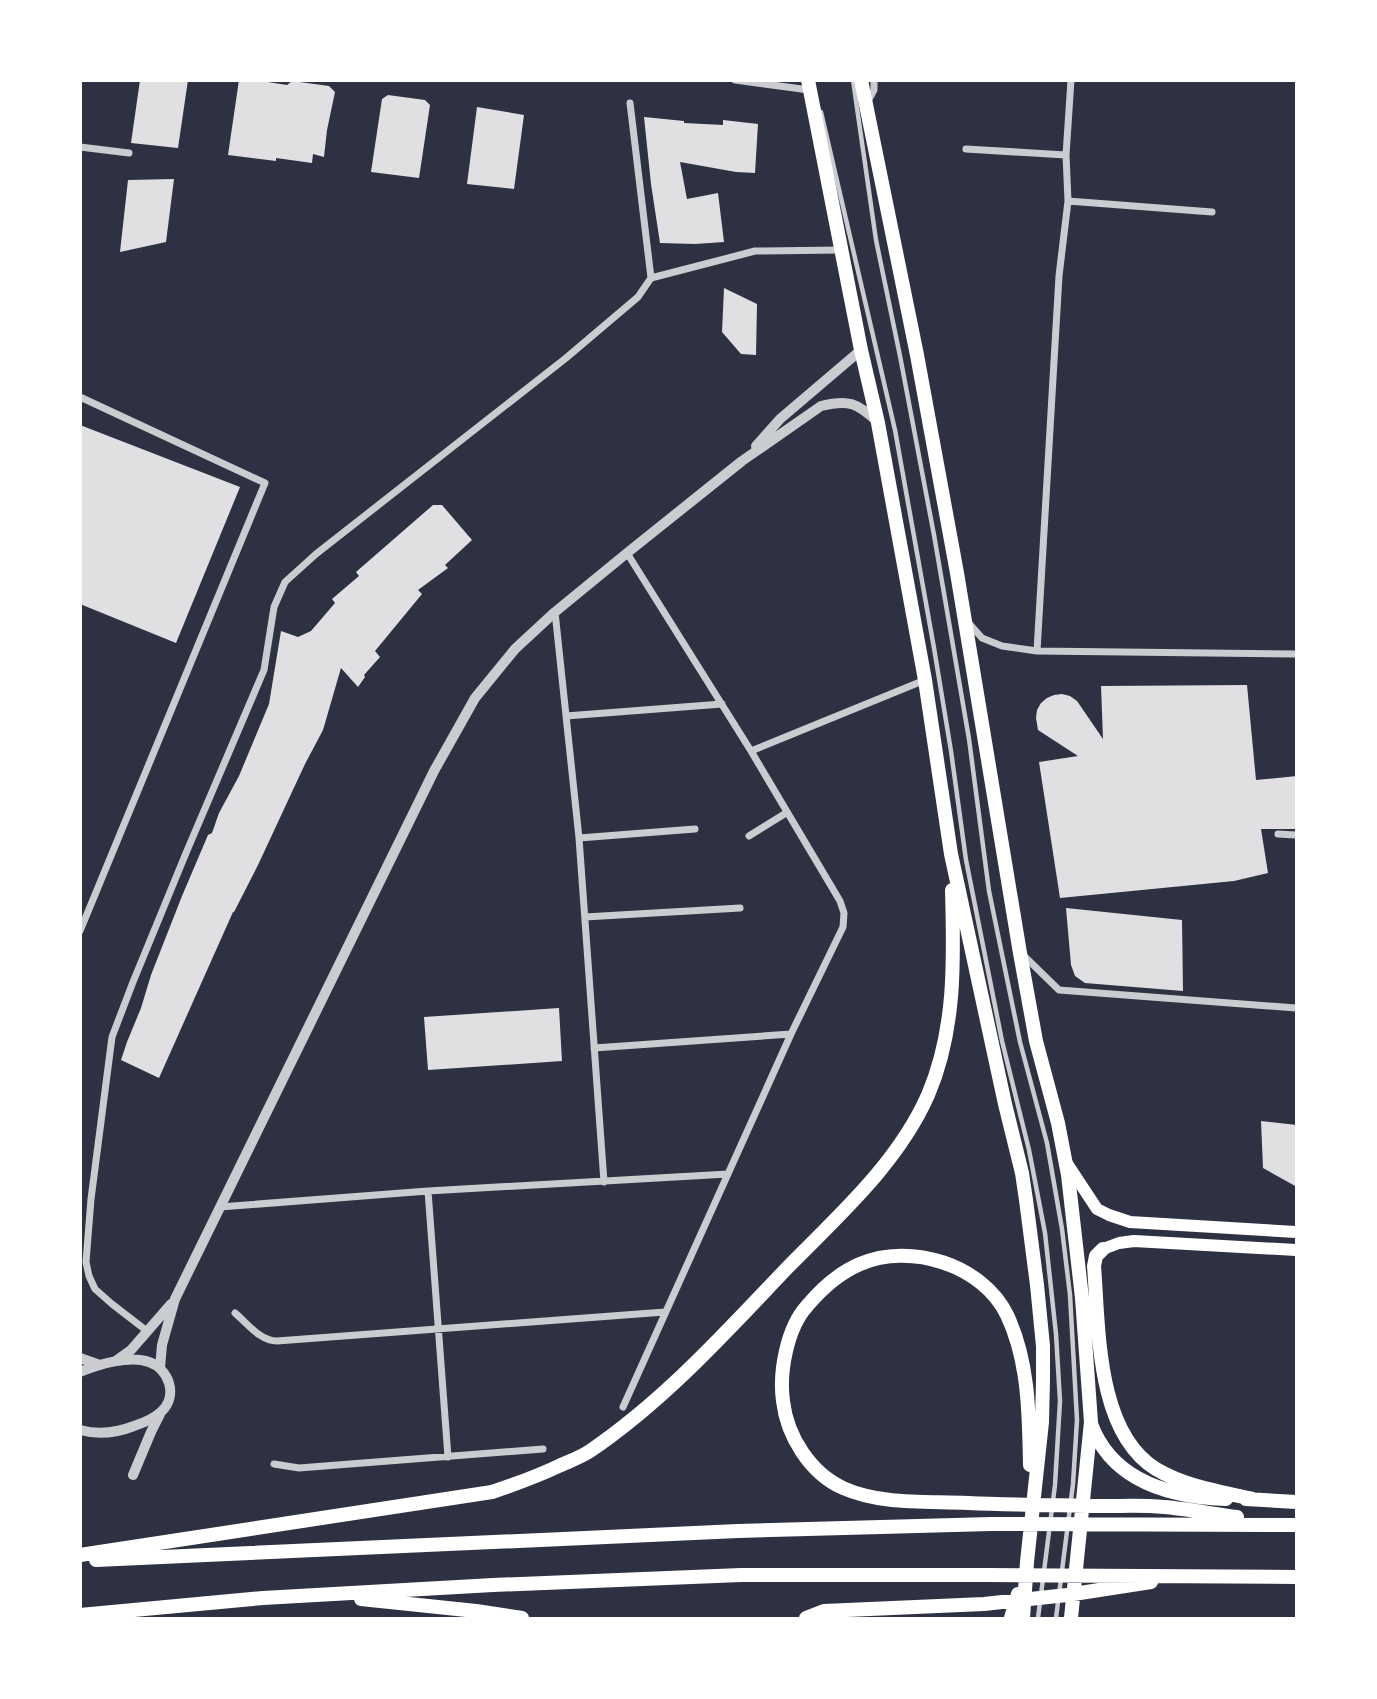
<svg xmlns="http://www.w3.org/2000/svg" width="1377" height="1699" font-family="'Varela Round',sans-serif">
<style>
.building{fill:#e0e0e3}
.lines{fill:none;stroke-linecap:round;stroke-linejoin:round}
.service{stroke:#caccd0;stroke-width:4.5}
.minor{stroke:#caccd0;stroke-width:7}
.tertiary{stroke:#caccd0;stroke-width:10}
.secondary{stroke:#fff;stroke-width:12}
.trunk{stroke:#fff;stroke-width:14}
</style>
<rect width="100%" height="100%" fill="#2d3142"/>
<path class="building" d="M140,80H188L178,148L131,143Z
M239,80H255L287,85L292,81L329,86L335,92L327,130L324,157L313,154L312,163L276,158V161L228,155Z
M388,95L425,100L430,105L419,178L371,172L382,99Z
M477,107L524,115L514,189L467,184Z
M644,117L684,121V123L723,125V120L758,124L755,173L736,172L680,162L687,199L718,193L724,242L695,244L660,243L651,184Z
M174,179L166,242L120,252L128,180Z
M724,288L757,304L756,355L741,354L722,332Z
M80,425L240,487L176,643L80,604Z
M433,505H442L472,540L445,565L448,568L418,590L422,594L375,651L380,657L364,675L365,677L358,687L341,668L323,730L305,764L258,865L234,912H233L159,1078L121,1060L127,1042L141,1008L151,975L182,896L208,835L212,833L219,813L239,776L269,704L281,631L298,637L311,631L335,603L332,599L359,576L356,572Z
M1247,685L1256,780L1297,776V829H1261L1268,873L1234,881L1060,898L1039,762L1078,756L1038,730L1036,718L1037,710L1041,703L1047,698L1054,695L1062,694L1070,696L1077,701L1103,739L1101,686Z
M1066,908L1182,920L1183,991L1085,983L1075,976L1071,965Z
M559,1008L562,1061L428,1070L424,1017Z
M1261,1121L1297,1125V1187L1263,1168Z"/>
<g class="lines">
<path class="service" d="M853,80L876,240L900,356L934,535L969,739L989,891L1020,1042L1047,1143L1062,1229L1070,1295L1077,1420L1073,1484L1056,1618
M821,112L895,430L934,648L951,751L966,860L1002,1041L1029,1150L1045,1233L1056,1334L1060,1401L1055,1485L1038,1618"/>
<path class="minor" d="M735,80L809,90
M868,101L874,90V80
M630,103L651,278
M80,147L129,153
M966,149L1066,155
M1068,201L1212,212
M80,397L265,483L80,931
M555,612L579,838L604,1182
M967,621L982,638L1002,646L1037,651L1296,654
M1037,651L1059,276L1068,201L1066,155L1071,80
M566,716L722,704
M751,751L925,680
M1278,834L1296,835
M749,836L786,813
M579,838L695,829
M585,917L740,908
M1022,954L1059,990L1296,1008
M594,1048L791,1034
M428,1191L448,1457
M220,1207L428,1191L728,1174
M235,1313C248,1324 260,1341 277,1341L665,1312
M147,1331L112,1304L95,1289L89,1276L86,1262L91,1199L112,1037L133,982L186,853L264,670L274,607L285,582L316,554L566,358L638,297L651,278L755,251L840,250
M623,1407L791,1034L843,927L844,913L840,901L751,751L627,553
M274,1464L299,1468L543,1449"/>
<path class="tertiary" d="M756,446L780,419L861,350
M80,1358L100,1365
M117,1360L131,1350L171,1304
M160,1368L162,1345L175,1299L434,771L475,698L515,649L555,612L627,553L742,461L821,406C849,399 857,403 878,422
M80,1372C99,1364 130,1355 149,1362C169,1369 178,1395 162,1411C155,1418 143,1423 134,1426C116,1433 98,1435 80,1430
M133,1475L151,1432L160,1414"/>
<path class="secondary" d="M1066,1162L1097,1209L1109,1215L1130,1222L1296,1232
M1103,1249L1119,1243L1134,1241L1296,1250"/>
<path class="trunk" d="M808,80L861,350L878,423L925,680L951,854L1005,1104L1022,1173L1026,1200L1037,1285L1043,1346V1380L1042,1422L1027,1562L1023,1618
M861,80L917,355L957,573L1020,953L1036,1041L1058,1123L1068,1175L1082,1298L1091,1422L1071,1618
M1103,1249L1096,1256L1094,1266C1099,1328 1096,1432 1156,1469C1184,1486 1221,1492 1253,1499
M1091,1424C1112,1481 1170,1497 1226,1499
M1030,1465C1029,1415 1029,1361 1007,1315C983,1265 910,1242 860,1264C839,1273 822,1288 807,1306C787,1328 779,1372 783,1401C787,1436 810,1473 843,1488C881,1505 927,1501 968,1503C1014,1505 1060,1505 1106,1506C1125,1506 1144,1505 1164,1507C1188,1509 1213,1514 1237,1517
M1246,1499L1296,1502
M80,1555L492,1492C516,1484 538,1476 561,1465C570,1461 581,1457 590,1451C665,1400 726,1332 788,1267C839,1215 898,1163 928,1095C956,1030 954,959 952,890
M96,1560L738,1531L991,1524L1296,1525
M361,1599L476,1611L522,1618
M80,1615L263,1598L493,1585L741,1575H989L1296,1577
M806,1618L824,1611L984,1604L1067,1595L1151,1582
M1011,1618L1018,1594"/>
</g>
<rect width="1377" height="1699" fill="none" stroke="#ffffff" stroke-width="164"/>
</svg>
